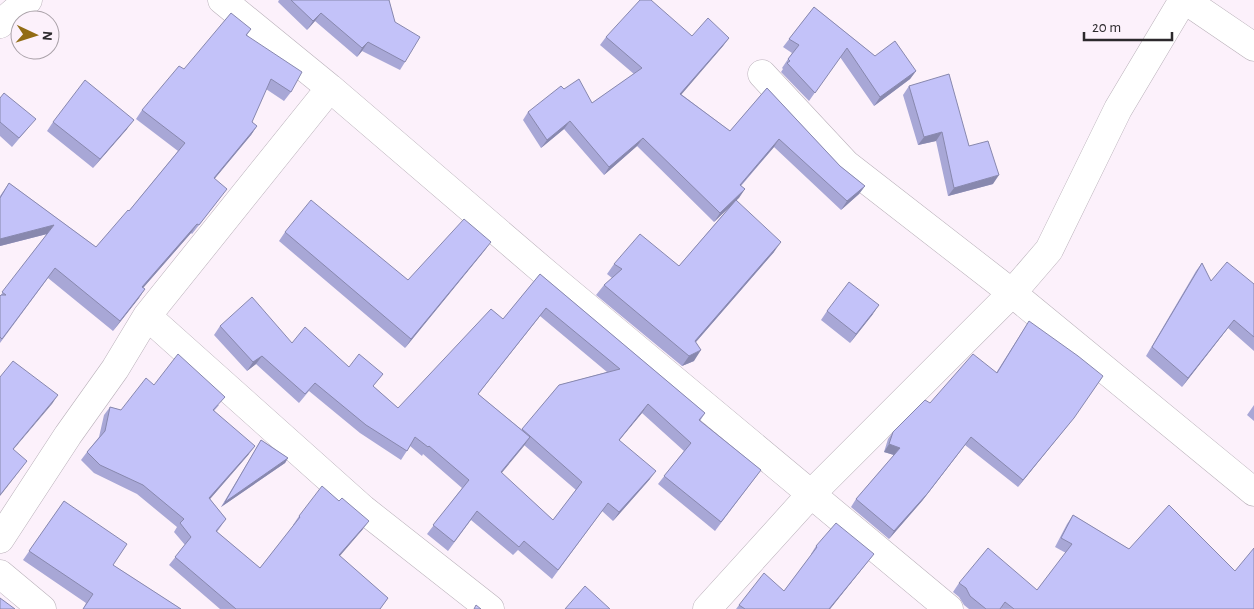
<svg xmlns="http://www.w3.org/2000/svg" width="1254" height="609" font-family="'Alegreya Sans',sans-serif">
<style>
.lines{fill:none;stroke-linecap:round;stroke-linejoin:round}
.street-casing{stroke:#b9b0b9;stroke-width:29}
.street{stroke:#fff;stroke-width:28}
.wall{fill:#a8a7d6;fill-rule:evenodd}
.shaded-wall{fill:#8888ae}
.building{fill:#c3c2f9;stroke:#8888ae;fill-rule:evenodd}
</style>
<rect width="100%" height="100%" fill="#fcf1fb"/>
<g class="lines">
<defs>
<path id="street" d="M222,0L330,88L547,274L949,609
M1185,0L1254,47
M0,24L28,0
M762,74L846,164L1012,293L1254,492
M147,316L363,509L490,609
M0,539L68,435L115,369L147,316L330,88
M0,574L42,609
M707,609L812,493L1012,293L1049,250L1118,109L1183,0"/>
</defs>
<use href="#street" class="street-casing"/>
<use href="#street" class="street"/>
</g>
<path class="wall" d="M279,0H389L405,62L400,70L362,51L357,57L315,21L307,30L278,2Z
M814,7L875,56L916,71L910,79L874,106L840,57L809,101L781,72L783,69L782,68L792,53L783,47Z
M251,29L247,35L291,92L284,101L266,89L252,122L257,126L251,135L214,179L220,198L192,234L191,233L143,288L139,298L113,331L48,278L0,343V296L47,234L0,246V196L9,183L96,247L129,211L178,151L136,119L142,110L184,69Z
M692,36L729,38L723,46L681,94L730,131L767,88L840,166L865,186L859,194L841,210L774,147L741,186L745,189L736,200L774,252L696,342L694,361L682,366L596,295L604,285L612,278L607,274L614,264L679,266L732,204L714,222L637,146L604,175L564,129L541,148L523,120L528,112L564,89L592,103L634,74L600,45L606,37Z
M909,86L969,146L993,184L948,196L936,141L918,145L903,95Z
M0,98L29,127L12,147L0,136Z
M53,122L127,129L93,168L47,131Z
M285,232L408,280L485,250L405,348L279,241Z
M1202,263L1211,281L1254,284V351L1228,328L1182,387L1146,356L1196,271Z
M540,274L705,413L700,421L761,470L715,531L658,484L684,451L642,413L619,440L650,479L613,521L602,511L552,579L518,550L513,555L471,520L448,551L427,534L462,488L423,454L422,456L410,446L401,460L360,433L309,391L299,403L256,364L247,371L214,335L220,326L292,343L349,367L383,374L373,386L398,408L503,319ZM540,316L607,372L559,385L522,430L478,394ZM524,445L576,490L553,520L501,473Z
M827,311L873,314L850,343L821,320Z
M1029,321L1068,425L1018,487L965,445L922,501L889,539L851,507L856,499L894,455L884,452L888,439L893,432L930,403L996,373Z
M154,385L219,405L214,411L249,454L210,499L226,519L217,532L260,568L294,525H293L299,516L363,529L339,556L388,598L380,609H220L169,565L185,545L174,532L177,527L137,494L94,473L81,460L87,452L99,437L104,415L110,407L121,410Z
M1254,405V421L1247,415Z
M261,440L288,458L285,463L221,507Z
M64,501L113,565L181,609H83L86,603L23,560Z
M1073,515L1129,549L1254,609H969L964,605L959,597L953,592L959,583L1037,590L1066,553L1055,547L1067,524Z
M816,546L874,554L830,609H736L739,605L784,591L812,554H811Z"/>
<path class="shaded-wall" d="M321,13L315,21L307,30L313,21Z
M729,38L723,46L675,102L680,94Z
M368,42L362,51L357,57L362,48Z
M916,71L910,79L874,106L880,97Z
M134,120L127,129L93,168L100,159Z
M570,121L564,129L541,148L547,140Z
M257,126L251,135L207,188L214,178Z
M942,132L936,141L918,145L924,137Z
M643,138L637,146L604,175L609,167Z
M779,139L774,147L734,193L740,185Z
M999,175L993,184L948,196L954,188Z
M865,186L859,194L841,210L847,201Z
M745,189L739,198L714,222L720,213Z
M197,224L191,233L136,296L142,287Z
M54,225L47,234L0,246V239Z
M491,242L485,250L405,348L411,339Z
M781,242L774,252L688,351L695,341Z
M145,289L139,298L113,331L120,321Z
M879,305L873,314L850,343L856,334Z
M546,308L540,316L472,402L478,394Z
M1234,320L1228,328L1182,387L1188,378Z
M701,350L694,361L682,366L689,356Z
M262,356L256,364L247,371L253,362Z
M1103,376L1068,425L1018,487L1023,480Z
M58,395L52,404L7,457L13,449Z
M648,404L642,413L613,448L619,440Z
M530,437L524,446L495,481L501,472Z
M971,437L922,501L889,539L894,531Z
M889,444L900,448L894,455L884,452Z
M255,446L249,454L203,507L209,498Z
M288,458L285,463L221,507L225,502Z
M27,461L21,469L0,496V495Z
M656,471L650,479L613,521L619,512Z
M369,521L363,529L333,564L339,555Z
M874,554L830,609H829Z"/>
<path class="building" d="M291,0H389L395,22L420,37L405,62L368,42L362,48L321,13L313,21Z
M640,0H651L692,36L708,18L729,38L680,94L730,131L767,88L840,166L865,186L847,201L779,139L740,185L745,189L720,213L643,138L609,167L570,121L547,140L528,112L561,86L564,89L579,79L592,103L642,68L606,37Z
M814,7L875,56L895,41L916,71L880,97L847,48L815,93L787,63L790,61L788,59L799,45L789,39Z
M231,13L251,29L246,35L302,72L291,92L271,79L252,122L257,126L214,178L227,189L199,225L197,224L142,287L145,289L120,321L55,268L2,339L0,337V296L1,295H6L2,292L54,225L0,239V198L9,183L96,247L128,210L129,211L185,143L142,110L179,66L184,69Z
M949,74L969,146L988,141L999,175L954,188L942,132L924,137L909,86Z
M85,80L134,120L100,159L53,122Z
M4,93L36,119L19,138L0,122V98Z
M311,200L408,280L464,219L491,242L411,339L285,232Z
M736,200L781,242L695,341L701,350L689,356L604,285L622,269L614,264L640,234L679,266Z
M1227,262L1254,284V337L1234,320L1188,378L1152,347L1202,263L1211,281Z
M540,274L705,413L699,420L761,470L721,522L664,476L691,443L648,404L619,440L656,471L619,512L608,503L558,570L524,541L519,547L477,511L454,542L433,525L469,480L429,446L428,447L415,437L407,451L366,425L315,383L305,394L262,356L253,362L220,326L252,297L292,343L305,327L349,367L359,354L383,374L373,386L398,408L491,309L503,319ZM546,308L620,369L559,385L522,429L582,482L553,520L501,472L530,437L478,394Z
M849,282L879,305L856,334L827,311Z
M1029,321L1078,356L1103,376L1074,418L1023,480L971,437L927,494L894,531L856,499L900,448L889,444L893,432L925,400L930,403L973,354L997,373Z
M178,354L225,397L213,410L255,446L209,498L226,519L216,531L260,568L300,517L299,516L322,486L339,501L342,498L369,521L339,555L388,598L380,609H236L175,557L191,537L180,523L184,519L143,485L100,465L87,452L105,431L110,407L121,410L146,378L154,385Z
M13,361L58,395L13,449L27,461L0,495V377Z
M261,440L288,458L225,502Z
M64,501L127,544L113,565L181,609H83L93,594L29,551Z
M1169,505L1235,571L1254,548V609H1014L1005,602L1000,609H986L970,596L966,588L959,583L988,548L1037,590L1072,544L1061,538L1073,515L1129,549Z
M836,523L874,554L829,609H745L739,605L764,573L784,591L817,547L816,546Z
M585,586L610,609H565Z
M0,598L15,609H0Z
M476,605L481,609H474Z"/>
<g transform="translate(35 35) rotate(94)"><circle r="24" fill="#fcf1fb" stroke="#a9a1a8"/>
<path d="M0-4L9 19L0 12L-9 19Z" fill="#926c14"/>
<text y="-8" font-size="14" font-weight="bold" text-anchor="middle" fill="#2c292c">N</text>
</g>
<path d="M1084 32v8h88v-8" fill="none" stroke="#2c292c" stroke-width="2.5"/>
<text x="1092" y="32" font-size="15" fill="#2c292c" stroke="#fcf1fb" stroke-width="4" paint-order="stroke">20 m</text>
</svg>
